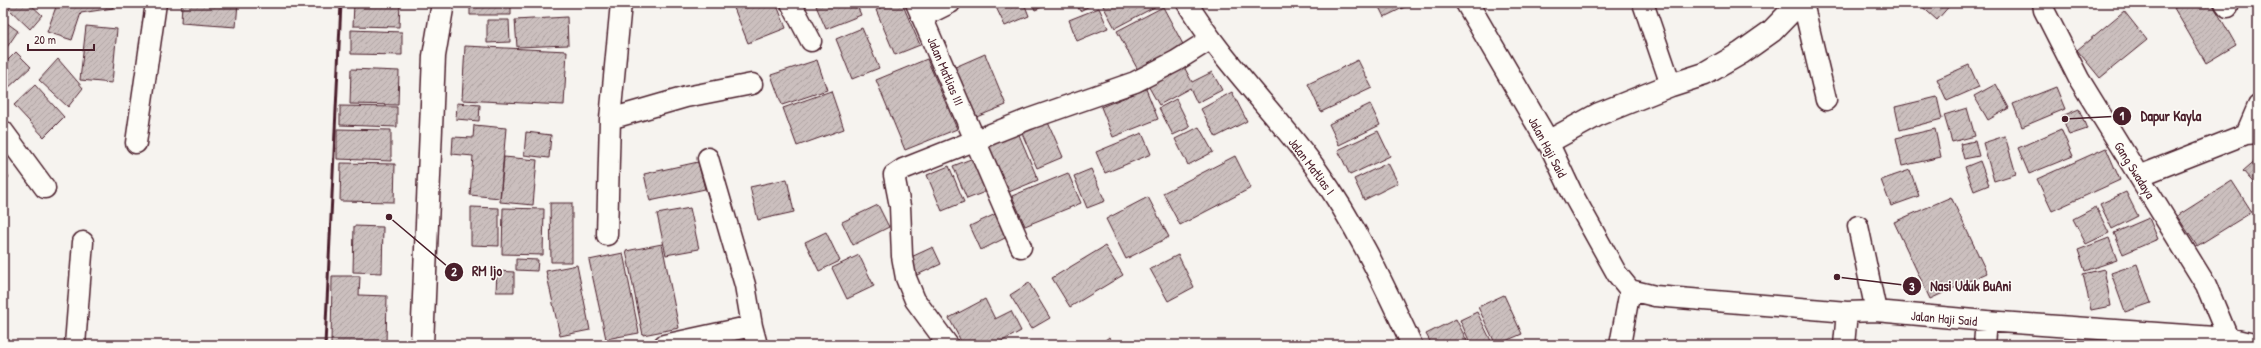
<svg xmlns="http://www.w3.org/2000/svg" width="2261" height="348" font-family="'Patrick Hand',sans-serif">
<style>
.building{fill:url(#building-hatch);stroke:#4a1f2b}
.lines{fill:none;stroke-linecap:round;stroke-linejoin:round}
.street-casing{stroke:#4a1f2b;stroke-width:23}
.secondary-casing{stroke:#4a1f2b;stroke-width:25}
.street{stroke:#fdfcf7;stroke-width:20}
.secondary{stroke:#fdfcf7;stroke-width:22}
.rail{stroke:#4a1f2b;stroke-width:3}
.labels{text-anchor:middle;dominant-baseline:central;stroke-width:3;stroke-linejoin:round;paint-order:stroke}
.street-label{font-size:13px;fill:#4a1f2b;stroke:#fdfcf7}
.leader{fill:none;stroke:#4a1f2b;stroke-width:1.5}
.callout-dot{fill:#4a1f2b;stroke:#fdfcf7;stroke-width:1.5}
.mark-label{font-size:12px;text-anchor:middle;font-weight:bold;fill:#fff}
.callout-label{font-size:14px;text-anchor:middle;font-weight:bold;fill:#4a1f2b;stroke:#fdfcf7;stroke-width:3;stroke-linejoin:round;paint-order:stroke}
</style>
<defs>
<pattern id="building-hatch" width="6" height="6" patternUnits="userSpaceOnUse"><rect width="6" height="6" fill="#cbbfbe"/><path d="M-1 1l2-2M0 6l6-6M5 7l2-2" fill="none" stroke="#b0a4a3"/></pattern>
</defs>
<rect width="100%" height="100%" fill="#f6f3ef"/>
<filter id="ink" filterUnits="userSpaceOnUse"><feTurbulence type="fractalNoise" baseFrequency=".025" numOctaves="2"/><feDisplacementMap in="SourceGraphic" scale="8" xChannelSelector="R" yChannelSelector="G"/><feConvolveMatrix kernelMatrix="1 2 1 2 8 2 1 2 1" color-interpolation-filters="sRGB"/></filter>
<g filter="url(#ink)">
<path class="building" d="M3,3H29L42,15L30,29L9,9L3,13Z
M61,3H112L113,8L81,13L72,40L47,32L57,4L61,6Z
M182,3H238L236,27L181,23Z
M354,3H400L399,27L353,26Z
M470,3H511V15H470Z
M732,3H776L786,28L748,43Z
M823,3H856L861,15L826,29L816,6Z
M893,3H902L920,45L895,55L876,10Z
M994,3H1024L1029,16L1005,26Z
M1032,3H1052L1035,10Z
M1075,3H1095L1080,11Z
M1162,3L1115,28L1102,4L1104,3Z
M1377,3H1413L1384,17Z
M1918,3H1952L1937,20Z
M2184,3H2212L2236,45L2206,63L2174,8Z
M1163,7L1185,48L1139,72L1117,31Z
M1099,8L1108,28L1077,41L1069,20Z
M2124,11L2147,40L2100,78L2077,50Z
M567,17L568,45L517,47L515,20Z
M3,20L18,31L3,53Z
M487,20H509L510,42L487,43Z
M86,26L117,29L112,83L80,80Z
M862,28L879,68L852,79L836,39Z
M351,30L402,32V55L351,54Z
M465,46L567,51L564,105L462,100Z
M16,52L31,67L6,90L3,87V65Z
M985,54L1006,105L974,118L953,68Z
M58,59L83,88L68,107L39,80Z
M927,59L957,129L905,150L876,80Z
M817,60L827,90L782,105L771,75Z
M1358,60L1372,88L1321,112L1308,84Z
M1182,63L1192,82L1212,72L1222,90L1197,103L1190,88L1159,105L1146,82Z
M1969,65L1979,87L1947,101L1937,79Z
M351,69L399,71L398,105L350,104Z
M1996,84L2009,108L1988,120L1974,96Z
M35,85L64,117L44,137L14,105Z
M2056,87L2065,109L2022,127L2013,104Z
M1146,89L1158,119L1113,137L1101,107Z
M831,91L844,129L797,146L783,108Z
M1232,92L1247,121L1216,137L1201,109Z
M1937,97L1942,119L1900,130L1895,107Z
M1176,99L1190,127L1173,135L1159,108Z
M457,103L480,105L479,121L456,119Z
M1370,104L1380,125L1339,145L1329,124Z
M340,106L397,107V127L340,125Z
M1967,108L1975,136L1952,142L1944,115Z
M2079,109L2087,129L2069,135L2062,116Z
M1047,120L1063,157L1037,168L1021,131Z
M474,125L506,128L500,198L470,195L473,156L452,154L453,137L473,138Z
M1199,127L1213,152L1188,165L1175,139Z
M337,129L391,130V161L337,159Z
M1935,129L1941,157L1902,166L1896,138Z
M2061,129L2073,156L2029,174L2018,148Z
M1017,130L1038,180L1004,194L983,145Z
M1378,131L1390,156L1350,175L1338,150Z
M526,132L551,135L549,158L524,155Z
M1142,133L1151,154L1105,173L1096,152Z
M2005,136L2016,174L1994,181L1983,143Z
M1975,141L1979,156L1964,159L1960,144Z
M2106,148L2120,180L2052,211L2037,179Z
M981,155L995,188L967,199L953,166Z
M1235,156L1251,188L1180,225L1163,193Z
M504,157L537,160L533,205L500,202Z
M2258,158V188L2243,171Z
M1980,161L1989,185L1974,191L1965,167Z
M698,162L705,189L650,201L644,174Z
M341,163L395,164L394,202L340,201Z
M1388,163L1398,183L1364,200L1354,179Z
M949,166L964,202L942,211L927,175Z
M1091,169L1105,201L1087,208L1074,176Z
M3,170L9,177L3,183Z
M1910,170L1919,196L1891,206L1881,180Z
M1068,173L1081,203L1025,226L1012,196Z
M787,179L794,212L758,220L750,187Z
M2232,181L2252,212L2197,246L2177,216Z
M2126,192L2138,216L2112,229L2100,204Z
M1148,197L1169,237L1126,259L1106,219Z
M1951,197L1987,273L1930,299L1894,222Z
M550,203H572V262H551Z
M878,205L889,227L853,245L842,222Z
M471,207L499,208V246L471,245Z
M2096,207L2109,233L2086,244L2073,219Z
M503,208L544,209L543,255L502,254Z
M690,208L699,249L666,255L657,214Z
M1002,211L1013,234L981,250L970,226Z
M2149,218L2158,239L2123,254L2114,233Z
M354,226L383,227L382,273L353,272Z
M826,232L840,261L819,271L805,242Z
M2109,238L2117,260L2085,271L2078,250Z
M662,244L679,328L643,335L626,251Z
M1105,246L1123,275L1070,307L1052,278Z
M933,247L941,264L917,275L909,258Z
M623,253L639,333L606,339L589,260Z
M859,255L874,286L847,299L832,268Z
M1178,255L1194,287L1168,301L1150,269Z
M516,259L538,260L537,271L516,270Z
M2137,264L2151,303L2125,312L2111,273Z
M577,265L590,330L560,336L546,271Z
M2104,269L2111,306L2091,310L2083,274Z
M497,271L514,272V292H496Z
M332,276H360L359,295L387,296L386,345H331Z
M1029,283L1050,318L1031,329L1010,295Z
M1504,295L1522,334L1496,345L1478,307Z
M985,299L995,319L1011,311L1021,331L995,345H963L949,318Z
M1477,312L1493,345H1471L1460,320Z
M1456,319L1469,345H1432L1426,334Z
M1109,337L1115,345H1099Z"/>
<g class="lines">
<defs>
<path id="street" d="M791,3L811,41
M916,3L1021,247
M1187,3C1223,63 1276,113 1317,170C1356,224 1384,285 1412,345
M1643,3L1671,85
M1803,3L1826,100
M2043,3L2044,10L2079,79L2206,285L2228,338
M2225,3L2228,7
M922,17L950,3
M610,119L686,97L752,84
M3,131L45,188
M2246,134L2258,106
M1548,142L1572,193L1617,274L1630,290L1655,296L1847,312L1876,311L1986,321L2228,338L2258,345
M136,143L156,3
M2139,176L2246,134L2258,133
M1858,226L1876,311
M607,235L610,119L621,3
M752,326L757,345
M75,345L83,242
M664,345L752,326L745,285L708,158
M948,345L915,300L906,278L902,256L900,206L894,175L903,169L1029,119L1135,82L1176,61L1211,39
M1620,345L1630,290
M1844,345L1847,312
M1984,345L1986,321"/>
<path id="secondary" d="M1467,3L1548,142L1599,114L1671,85L1705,74L1741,53L1772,31L1799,3
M422,345L434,56L443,3"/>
</defs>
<use href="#street" class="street-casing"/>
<use href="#secondary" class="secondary-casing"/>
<use href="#street" class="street"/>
<use href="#secondary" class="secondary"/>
<path class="rail" d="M325,345L341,3"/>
</g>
</g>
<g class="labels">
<g class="street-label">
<text transform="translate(946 71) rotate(67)">Jalan Matlias III</text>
<text transform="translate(1548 147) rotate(62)">Jalan Haji Said</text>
<text transform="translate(1312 166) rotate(53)">Jalan Matlias I</text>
<text transform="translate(2135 170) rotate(58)">Gang Swadaya</text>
<text transform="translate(1944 318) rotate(5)">Jalan Haji Said</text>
</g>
</g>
<path class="leader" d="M2065 119L2122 116M389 217L454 272M1837 277L1912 286"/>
<g class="callout-dot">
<circle cx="2065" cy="119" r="4"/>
<circle cx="389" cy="217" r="4"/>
<circle cx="1837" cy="277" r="4"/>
<circle cx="2122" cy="116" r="10"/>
<circle cx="454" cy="272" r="10"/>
<circle cx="1912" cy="286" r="10"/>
</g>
<g class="mark-label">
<text x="2122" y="120">1</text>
<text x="454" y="276">2</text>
<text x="1912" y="291">3</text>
</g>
<g class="callout-label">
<text x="2171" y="121">Dapur Kayla</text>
<text x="487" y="276">RM Ijo</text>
<text x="1971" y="291">Nasi Uduk BuAni</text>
</g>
<rect width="2261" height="348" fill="none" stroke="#fdfcf7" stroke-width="16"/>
<rect x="8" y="8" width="2245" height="332" fill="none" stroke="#4a1f2b" stroke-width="1.5" filter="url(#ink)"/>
<path d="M28 44v6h66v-6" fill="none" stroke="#4a1f2b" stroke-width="2"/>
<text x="34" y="44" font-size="12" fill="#4a1f2b" stroke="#fdfcf7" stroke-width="3" paint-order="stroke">20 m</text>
</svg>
